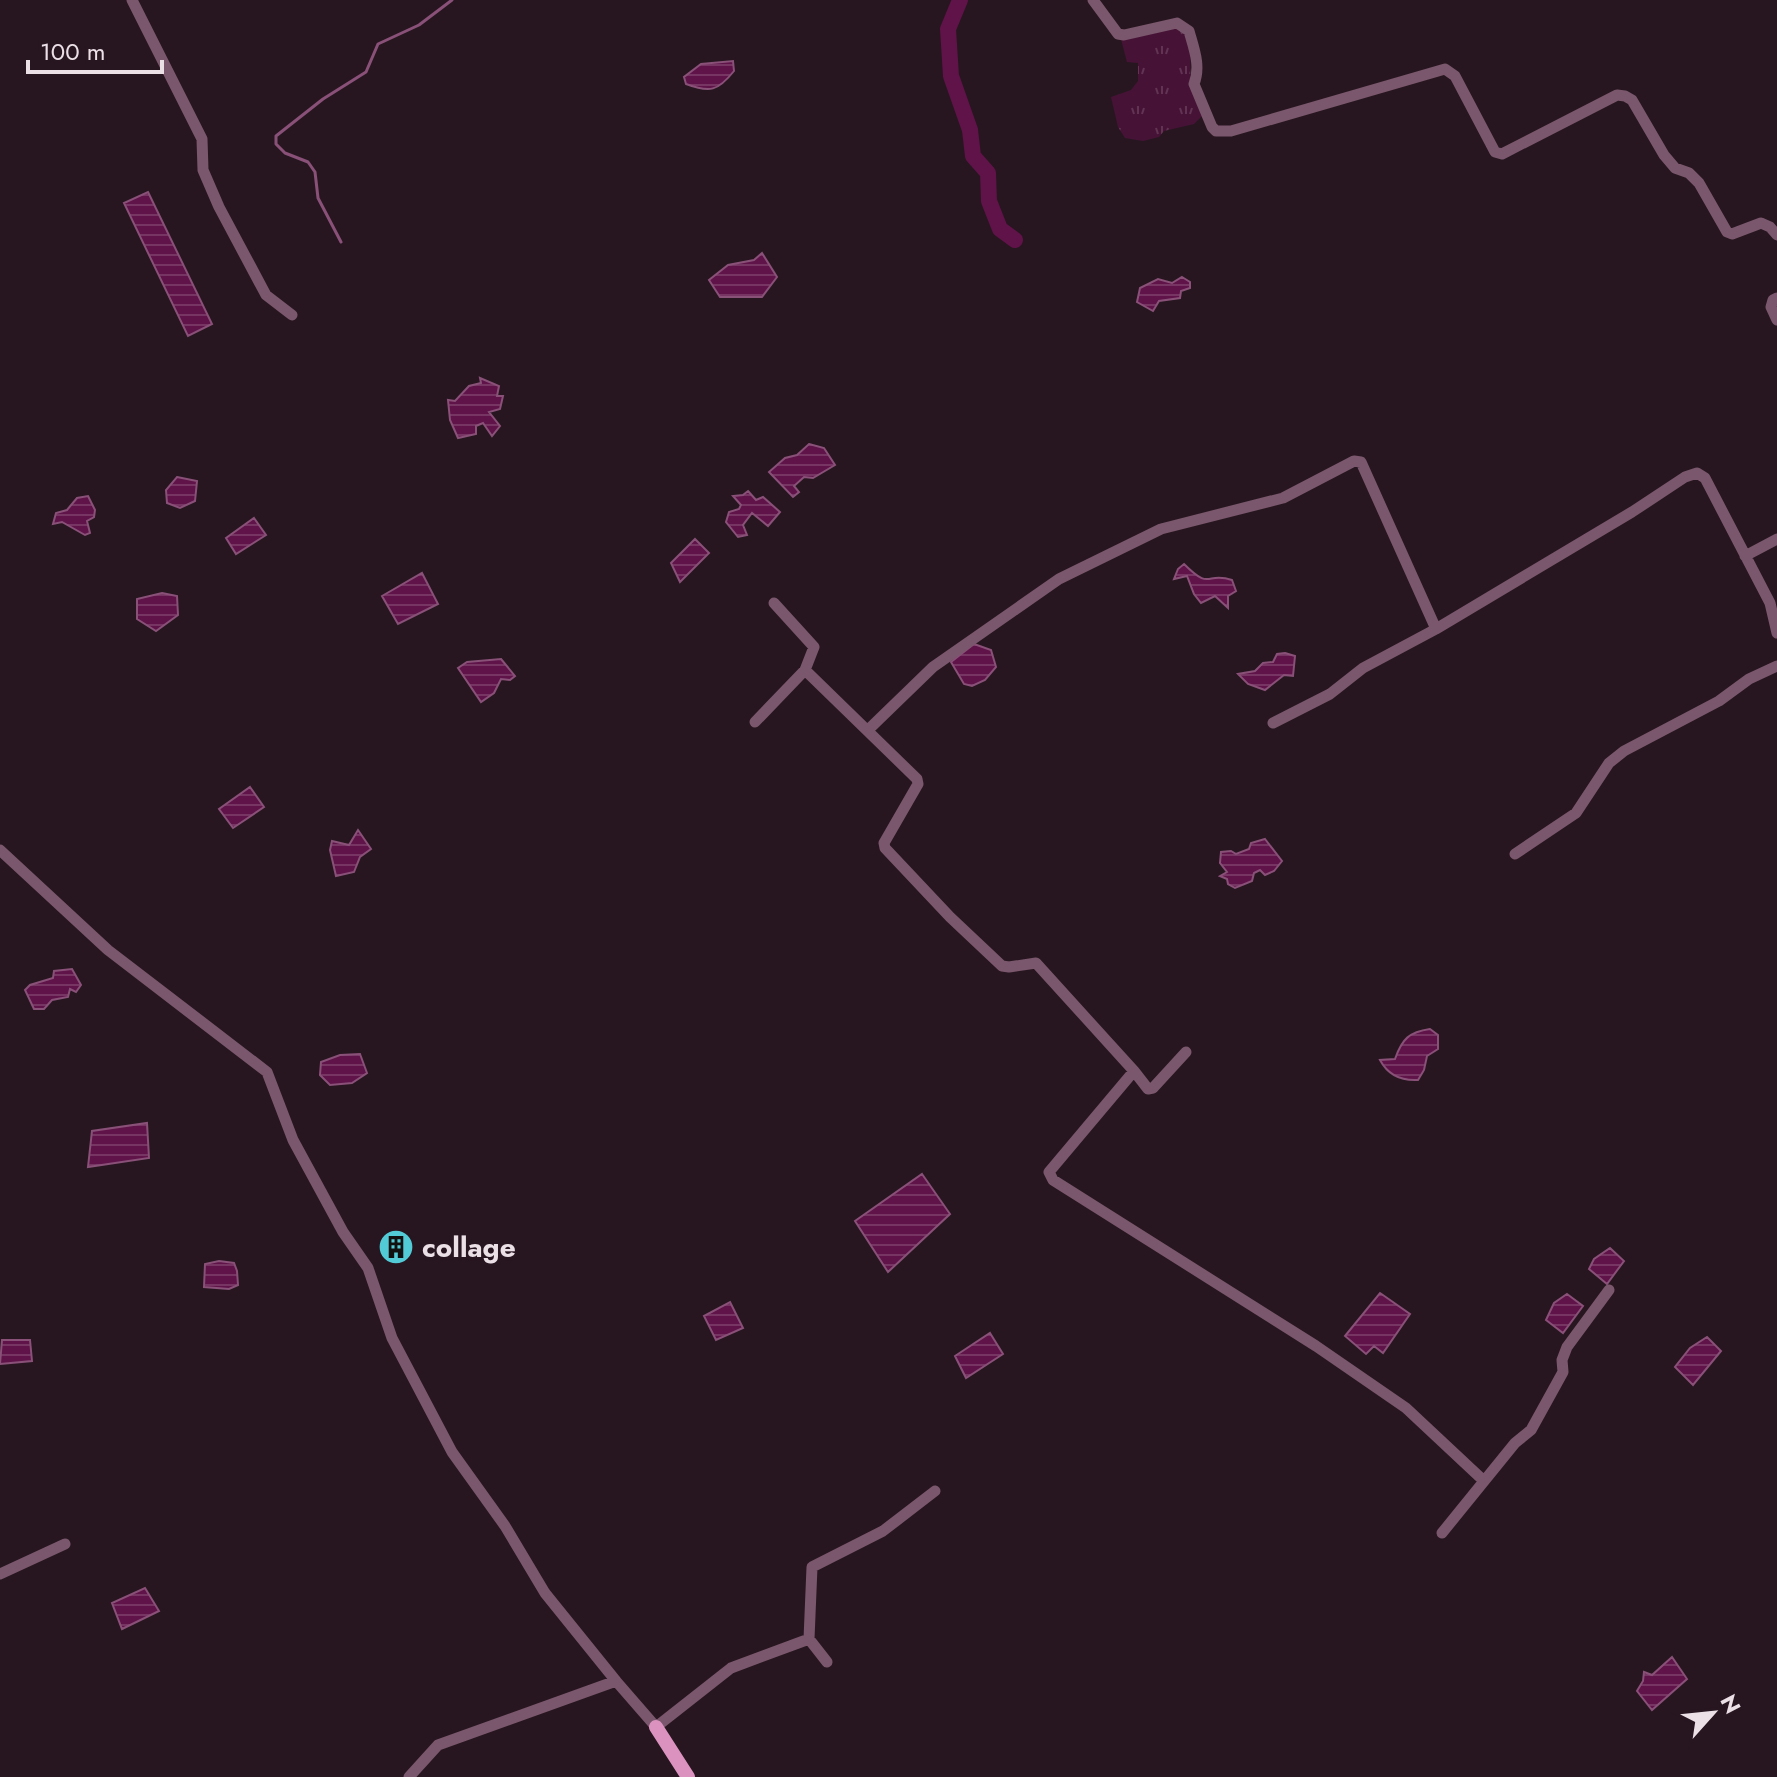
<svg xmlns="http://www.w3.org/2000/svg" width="1777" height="1777" font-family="Jost,sans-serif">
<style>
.grass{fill:url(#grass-tufts)}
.water{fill:url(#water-rules);stroke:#895078;stroke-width:2}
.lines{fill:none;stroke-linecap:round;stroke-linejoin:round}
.stream{stroke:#895078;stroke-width:3}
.river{stroke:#5f1349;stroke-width:16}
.minor{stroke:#7a576c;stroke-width:11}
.major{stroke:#db92bf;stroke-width:14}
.labels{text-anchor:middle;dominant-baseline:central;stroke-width:8;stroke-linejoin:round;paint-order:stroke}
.poi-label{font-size:28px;font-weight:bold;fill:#ece0e7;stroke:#271620;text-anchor:start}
</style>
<defs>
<pattern id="grass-tufts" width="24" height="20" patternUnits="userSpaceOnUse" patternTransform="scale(2)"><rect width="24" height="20" fill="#461236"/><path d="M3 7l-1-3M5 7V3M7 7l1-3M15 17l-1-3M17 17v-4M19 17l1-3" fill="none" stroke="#613453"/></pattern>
<pattern id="water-rules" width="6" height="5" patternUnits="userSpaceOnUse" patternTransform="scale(2)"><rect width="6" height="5" fill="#5f1349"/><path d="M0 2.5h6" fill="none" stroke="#763563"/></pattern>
</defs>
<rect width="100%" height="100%" fill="#271620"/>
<path class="grass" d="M1177,25C1198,42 1186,69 1193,91C1195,99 1200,107 1203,115L1194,124L1164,131L1159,137L1143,141L1125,138L1118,127L1111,97L1131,90L1138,81V63L1127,62L1121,39Z"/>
<path class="water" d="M733,61L734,71C718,91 710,93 686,84L684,77L701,64Z
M148,192L212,324L188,336L124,203Z
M762,253L777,277L762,297H720L709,280L728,265L754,260Z
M1182,277L1190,282V288L1181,291L1180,298L1159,301L1153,311L1137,302L1140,288L1158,279L1172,283Z
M480,378L499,386L497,396H503L500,409L489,412L500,426L492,436L483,423L476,426V434L458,438L450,420L448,400L455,401L469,386L481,383Z
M809,444L824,448L835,465L813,478L804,477L794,486L799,492L793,497L769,472L785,458L797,455Z
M177,477L197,481L195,501L180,508L167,503L166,490Z
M748,491L756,500L763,497L780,512L768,526L752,513L743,525L747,535L738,537L726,522L729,512L739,509L741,505L733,496L743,495Z
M88,496L95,510L94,517L87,521L90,533L85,535L62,522L53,524L56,513L67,510L77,498Z
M254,518L266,535L236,554L226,538Z
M695,539L709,553L680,582L671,563Z
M1184,564C1212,592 1205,571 1232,580L1236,591L1228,596V608L1215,596L1201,603L1194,594L1187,576L1174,579L1178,569Z
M422,573L438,604L398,624L382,596Z
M162,593L177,596L178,615L156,631L137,619V599Z
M974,644L991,650L996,667L985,680L972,686L964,684L951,662Z
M1285,653L1295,656L1293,676L1284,675L1265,690L1248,684L1238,674L1255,671L1263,663L1273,662L1277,654Z
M501,659L515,676L510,680L501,679L494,693L481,702L458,668L467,662Z
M250,787L264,807L233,828L219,809Z
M358,830L371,849L360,857L354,872L336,876L330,850L332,841L349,845Z
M1265,839L1282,861L1274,871L1265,875L1260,870L1254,873L1252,881L1235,888L1228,884L1227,879L1220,876L1227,872L1220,863L1221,852L1231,851L1236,854L1249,849L1251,843Z
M72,969L81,985L76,992L70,989L68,997L52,1000L44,1009H34L25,990L30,985L53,978L54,971Z
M1430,1029L1438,1035V1049L1427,1056L1424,1070L1418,1080C1401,1081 1388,1075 1380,1060L1395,1059C1402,1039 1409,1032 1430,1029Z
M360,1054L367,1073L352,1083L330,1085L320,1075L321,1062L340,1055Z
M147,1123L149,1158L88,1167L92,1131Z
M922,1174L950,1214L888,1272L855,1221Z
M1610,1248L1624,1261L1607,1284L1589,1269L1594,1259Z
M219,1261L234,1263L237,1271L238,1285L229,1289L204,1287L205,1264Z
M1380,1293L1410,1314L1383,1353L1374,1346L1366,1354L1345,1336Z
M1567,1294L1583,1306L1563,1333L1546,1320L1554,1303Z
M730,1302L743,1328L716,1340L704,1316Z
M990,1333L1003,1354L966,1378L955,1356Z
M1707,1337L1721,1351L1693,1385L1675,1367L1690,1348Z
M2,1340H30L32,1361L0,1364Z
M145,1588L159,1611L122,1629L112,1603Z
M1672,1657L1687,1679L1652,1710L1637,1691L1643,1681L1644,1672L1652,1675Z"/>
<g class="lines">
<path class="stream" d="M341,242L318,198L315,172L308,162L285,153L276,144V136L323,99L366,72L378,44L419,25L452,0"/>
<path class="river" d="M960,0L948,29L951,76L970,130L973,156L988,173L989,201L1000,229L1015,240"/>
<path class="minor" d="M132,0L202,139L203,170L219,207L266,295L292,315
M1093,0L1118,34L1124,35L1177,23L1189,31C1194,49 1201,66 1194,84L1212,127L1216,131H1231L1445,69L1455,76L1495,152L1502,154L1617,95L1625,96L1632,100L1664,155L1675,168L1689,173L1699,183L1727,232L1732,234L1761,223L1770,227L1777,235
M1777,298L1773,300L1771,307L1777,320
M1745,556L1777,539
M1436,629L1632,512L1685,477L1697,473L1705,478L1770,603L1777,633
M805,670L917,779L918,784L884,843L885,848L950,917L1002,966L1009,967L1036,963L1134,1071L1049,1172L1053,1180L1316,1346L1406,1408L1484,1481
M755,722L805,670L814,647L774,603
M868,730L933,667L1059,579L1161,529L1283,498L1354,461L1361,462L1436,629L1363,668L1330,694L1273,723
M0,850L108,950L267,1072L293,1140L343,1232L368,1268L392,1338L452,1452L505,1526L545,1593L616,1681
M1515,854L1576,813L1609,763L1624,751L1719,701L1749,679L1777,666
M1134,1071L1148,1089L1153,1088L1186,1052
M1442,1533L1515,1443L1531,1430L1563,1372L1562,1360L1567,1347L1609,1290
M0,1574L65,1544
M809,1639L827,1662
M409,1777L438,1745L616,1681L656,1727L731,1668L809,1639L812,1567L883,1531L935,1491"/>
<path class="major" d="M656,1727L688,1777"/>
</g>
<defs>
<symbol id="building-disc" viewBox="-11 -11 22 22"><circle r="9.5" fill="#52cbd7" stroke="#271620"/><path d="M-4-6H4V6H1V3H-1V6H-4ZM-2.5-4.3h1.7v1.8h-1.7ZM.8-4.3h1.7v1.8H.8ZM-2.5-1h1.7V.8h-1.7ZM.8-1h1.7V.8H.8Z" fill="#111"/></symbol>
</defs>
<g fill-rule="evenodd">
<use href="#building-disc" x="376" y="1227" width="40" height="40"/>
</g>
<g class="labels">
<g class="poi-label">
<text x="422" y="1247">collage</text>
</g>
</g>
<g transform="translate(1713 1713) rotate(63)" stroke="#271620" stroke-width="6" paint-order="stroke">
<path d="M0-6L14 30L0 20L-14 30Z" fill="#ece0e7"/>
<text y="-12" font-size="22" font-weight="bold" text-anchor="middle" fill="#ece0e7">N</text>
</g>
<path d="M28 60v12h134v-12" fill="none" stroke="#ece0e7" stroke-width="4"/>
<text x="40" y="60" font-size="24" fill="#ece0e7" stroke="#271620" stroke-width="6" paint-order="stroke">100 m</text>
</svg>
